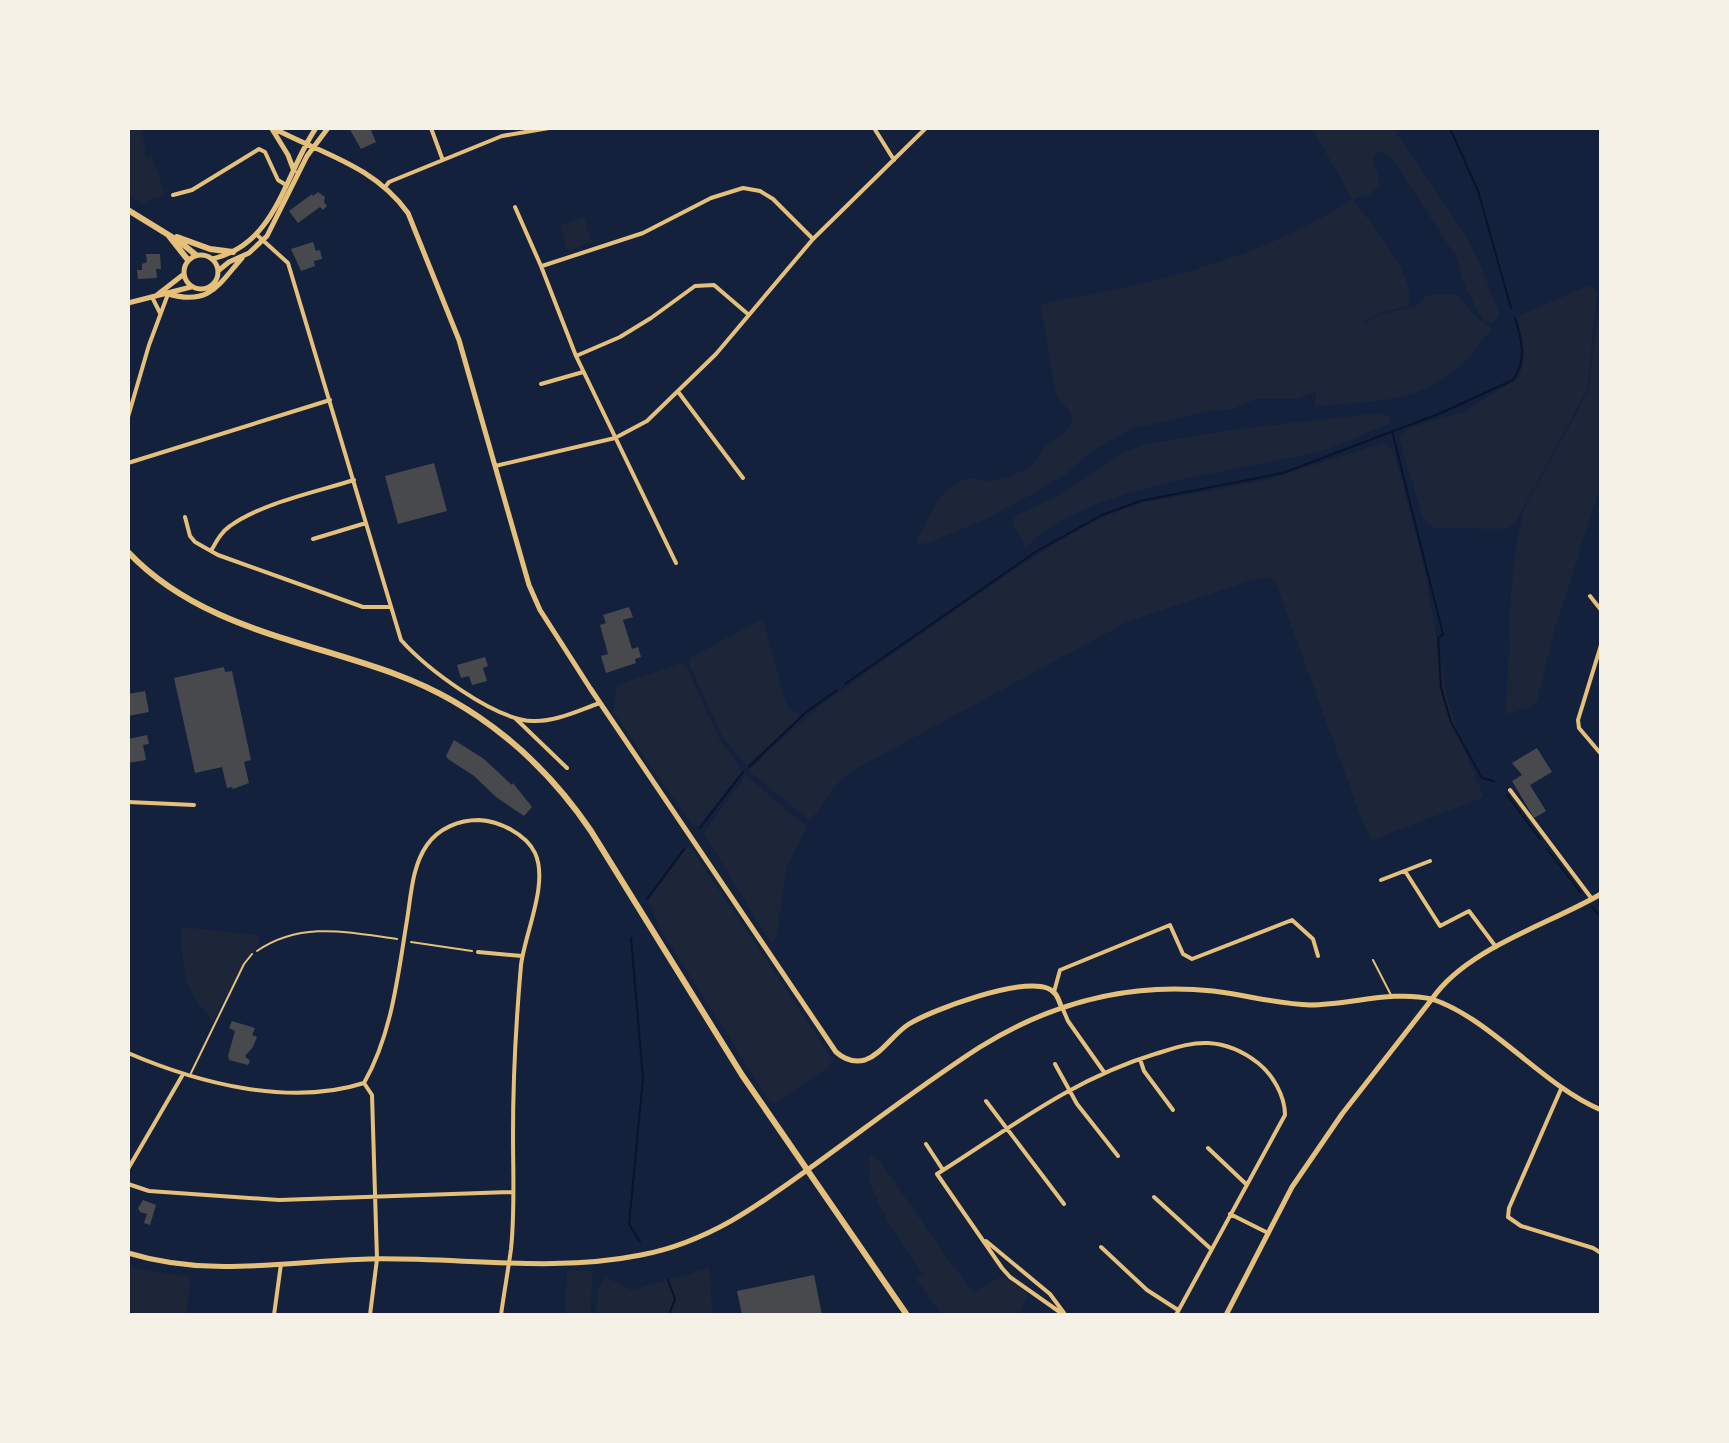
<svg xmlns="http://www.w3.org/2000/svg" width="1729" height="1443" font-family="'Sofia Sans Condensed',sans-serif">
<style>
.green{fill:#1d2539}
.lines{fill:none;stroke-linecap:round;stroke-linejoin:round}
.stream{stroke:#0b132b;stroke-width:2}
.building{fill:#48494c}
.path{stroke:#e5c07b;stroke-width:2}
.service{stroke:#e5c07b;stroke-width:2}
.minor{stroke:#e5c07b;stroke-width:4}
.tertiary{stroke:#e5c07b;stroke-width:5}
.secondary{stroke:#e5c07b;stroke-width:5}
.trunk{stroke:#e5c07b;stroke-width:6}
</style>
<rect width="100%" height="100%" fill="#14213d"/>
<path class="green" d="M128,128H142L146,157L151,154L166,195L153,198L143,205L128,194Z
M1312,128H1393L1464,234L1479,261L1500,316L1491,324L1482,319L1466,288L1455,255L1394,162L1382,152H1377L1373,160L1381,186L1368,195L1353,199C1369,222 1420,279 1408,307C1391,310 1373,312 1361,326L1378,315L1414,307L1425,297L1435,294L1457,295L1478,319L1492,329C1483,338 1477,350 1468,359C1420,407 1376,399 1315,407L1316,389L1314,393L1295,399H1255L1233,409L1208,411L1131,429L1092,451L1066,474L1036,492L984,520L928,543L919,544L916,542C927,520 938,490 963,480C972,476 979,482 987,481C999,480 1025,473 1033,464C1039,457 1039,451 1047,445C1056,438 1071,432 1072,419C1072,409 1060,404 1056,394L1040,304C1145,286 1263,259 1352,199Z
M584,217L592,242L568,251L560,225Z
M1587,286H1592L1597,294L1587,390L1515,523L1507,529L1435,528L1426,522L1421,513L1399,438L1409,428L1463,412L1519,378L1525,355L1518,319L1521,315Z
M1599,307L1601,483L1555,629L1537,702L1528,708L1506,714L1511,593L1516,547L1524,508L1588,392Z
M1381,413L1389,416L1390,421L1385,426C1363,433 1343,445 1321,451C1242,471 1080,486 1025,549L1024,541L1011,523L1017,515L1054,498L1120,454L1142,445L1231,430Z
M1383,443L1393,449L1423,562L1447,696L1460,740L1484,797L1376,839L1371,838L1362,820L1276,584L1269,577L1245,582L1127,622L852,771L837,784L810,821L749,771L767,752L826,701L1009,573L1073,533L1104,517L1141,503L1264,481Z
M760,620H763L786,704L793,712L799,713V719L746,765L722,736L689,664L692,657L697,654Z
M681,663L688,670L719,738L742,771L699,825L693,826L613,712L617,685Z
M746,775L807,827L787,867L776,939L771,943L704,834L706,829Z
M689,845L833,1060L829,1067L777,1103L770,1102L661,930L648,901Z
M181,927L259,935L256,952L239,972L213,1021C181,986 184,973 181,927Z
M871,1154L881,1162L937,1244L973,1292L1003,1276L1028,1293L1018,1315H941L915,1277L923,1274C906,1248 856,1184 871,1154Z
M128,1267L191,1277L186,1315H128Z
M710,1268L712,1315H596L597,1289L606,1277L632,1290Z
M570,1270L592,1271L591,1315H565L567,1273Z"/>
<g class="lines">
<path class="stream" d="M1450,128L1478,191L1511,308
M1392,431L1443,634L1438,638L1441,688L1451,722L1482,778L1494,781
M845,684L1037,551L1102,515L1140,501L1283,473L1441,413L1513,380C1527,361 1522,339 1515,318
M749,767L805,713L837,690
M1507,795L1540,839
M700,828L743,772
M1547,849L1581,893
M647,899L684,849
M1592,907L1601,917
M631,938L643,1078L629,1224L640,1242
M668,1280L675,1299L669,1315"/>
</g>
<path class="building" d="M349,128H370L376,142L361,149Z
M318,192L325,197L324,202L327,206L323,210L320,207L298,223L289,211L312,194L313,196Z
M313,242L316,251L320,250L322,259L314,261L315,266L301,271L291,249Z
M146,254H160L161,269H156L157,278L138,279L137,270H142V264L147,262Z
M434,463L447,511L398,524L385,476Z
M629,607L633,617L623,620L632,649L638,647L641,657L635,659L636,663L606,673L601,656L608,654L600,625L606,623L603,615Z
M485,657L488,666L483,668L487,681L472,685L469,676L461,678L457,665Z
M224,667L225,672L232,671L251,760L244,762L249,783L233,789L232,787L227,788L222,767L195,773L174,678Z
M145,691L149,712L128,716V694Z
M147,735L149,744L143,745L146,760L128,763V739Z
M454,740L484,759L512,785L513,783L532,807L524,816L496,797L474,776L448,759L446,756Z
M1537,748L1552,772L1530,785L1546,811L1534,818L1512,781L1522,775L1512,763Z
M232,1021L255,1028L252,1035L257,1037L253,1047L245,1056L250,1061L248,1065L229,1060L228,1056L235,1031L229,1028Z
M143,1200L156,1205L150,1225L144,1223L147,1214L140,1212L138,1208Z
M814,1275L822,1315H742L737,1291Z"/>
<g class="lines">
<path class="path" d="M411,942L472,951
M257,951C301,921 347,932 397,939"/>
<path class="service" d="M1373,960L1391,995
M191,1073L244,964L252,954"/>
<path class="minor" d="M431,128L442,158
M874,128L894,160
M385,187L389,182L502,136L549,128
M173,195L192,190L259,149L265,152L278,180L286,185
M515,207L541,266L576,356L676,563
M257,235L288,263L401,640C426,668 494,720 533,721C556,722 579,710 600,703
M542,266L643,233L711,198L743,188L760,191L773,199L813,239
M152,297L160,313
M576,356L620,337L651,318L695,286L714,285L749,315
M541,384L583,372
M679,393L743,478
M128,417L149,345L168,294
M128,463L330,400
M495,466L615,438L647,421L716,354L813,239L926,128
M185,517L190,536L195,542L218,555L363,607H390
M313,539L366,523
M211,551C216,542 221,532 230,526C262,503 316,492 354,480
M1590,596L1601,610
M1601,645L1578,720L1579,728L1601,754
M515,718L567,768
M1510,790L1592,899
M128,802L194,805
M1405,871L1440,926L1469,911L1496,947
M1381,880L1430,861
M478,952L522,956
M1054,992L1060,970L1170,925L1183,954L1192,959L1292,920L1313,939L1318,956
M1062,1007L1068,1021L1104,1072
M128,1053C198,1083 289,1107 364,1083
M1140,1059L1144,1071L1173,1110
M1055,1064L1077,1104L1118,1156
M364,1083C392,1034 398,975 407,920C411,896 412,866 427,845C439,828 459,820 479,820C499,821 526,834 535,853C549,883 525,933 521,965C516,1022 513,1078 513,1134C513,1172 515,1212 511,1249C508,1271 504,1293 501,1315
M364,1083L372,1095L377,1259L370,1315
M1561,1089L1509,1208L1508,1217L1521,1226L1593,1248L1601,1253
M986,1101L1064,1204
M926,1144L943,1170
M1208,1148L1246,1184
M128,1169L182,1076
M128,1184L149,1191L279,1200L513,1192
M1154,1197L1211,1249
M1230,1214L1266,1232
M986,1241L1050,1294L1064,1313
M1101,1247L1147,1290L1178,1310
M274,1315L281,1264
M1064,1315L1010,1277L1002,1268L937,1174C1009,1129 1072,1079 1155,1054C1172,1049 1190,1042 1208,1043C1226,1044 1244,1052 1258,1063C1273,1075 1285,1096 1285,1115L1176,1315"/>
<path class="tertiary" d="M1601,894C1548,925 1467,948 1432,999C1493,1020 1539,1083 1601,1110"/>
<path class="secondary" d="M273,128C322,154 373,165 408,213L459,340L529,585L540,610L590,688L836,1052C844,1059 854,1063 865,1060C882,1054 893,1034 909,1024C934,1009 1019,978 1047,988C1056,991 1058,998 1061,1006
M272,129L288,155L294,171
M184 272a17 17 0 1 1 34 0a17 17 0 1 1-34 0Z
M212,259C277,244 284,175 316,128
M218,271L229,262L249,253L267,236L307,156L328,128
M168,294C210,306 219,284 242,258
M157,295L184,274
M128,303L191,287
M128,1253C210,1278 286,1261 369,1259C459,1257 552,1273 641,1255C710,1242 762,1203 817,1163C871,1124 924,1083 980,1047C1051,1003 1130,982 1213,991C1246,995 1277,1004 1310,1005C1351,1005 1391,990 1432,999L1342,1114L1292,1187L1226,1315"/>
<path class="trunk" d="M128,210L180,242L196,255
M169,236L188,260
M177,237L210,249L233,252
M128,552C199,627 303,640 395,674C477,704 543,760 591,831L742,1075L907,1315"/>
</g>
<rect width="1729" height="1443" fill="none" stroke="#f6f1e7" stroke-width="260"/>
</svg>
